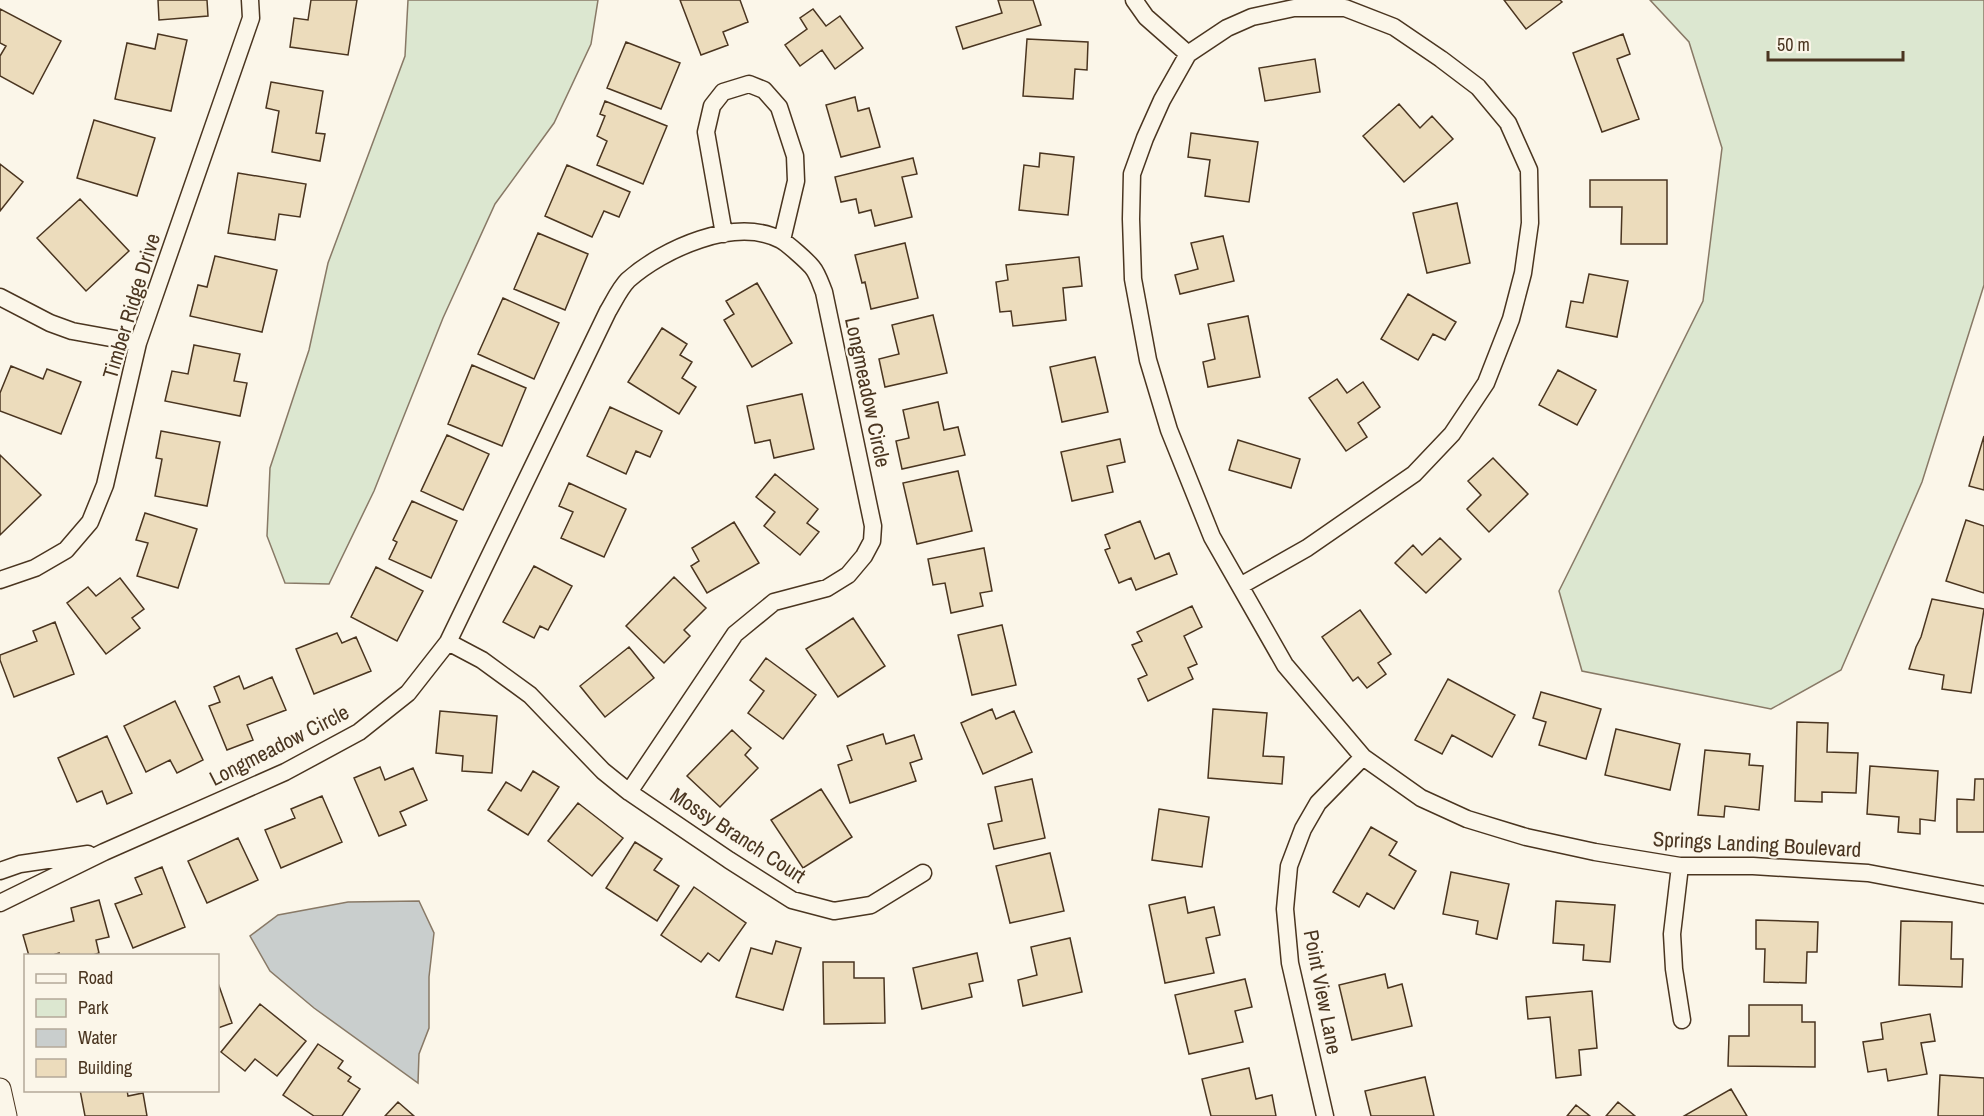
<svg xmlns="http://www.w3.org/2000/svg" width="1984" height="1116" font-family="'Archivo Narrow',sans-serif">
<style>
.green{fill:#dce7d0;stroke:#887966;stroke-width:1.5}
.water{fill:#c9cecd;stroke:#887966;stroke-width:1.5}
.building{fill:#ecdcbc;stroke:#4a3520;stroke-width:1.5}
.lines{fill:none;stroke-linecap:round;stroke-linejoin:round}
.minor-casing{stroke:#4a3520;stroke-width:19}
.tertiary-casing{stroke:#4a3520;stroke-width:23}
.minor{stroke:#fbf6e9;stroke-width:16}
.tertiary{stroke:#fbf6e9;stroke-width:21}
.labels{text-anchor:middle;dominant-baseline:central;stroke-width:4.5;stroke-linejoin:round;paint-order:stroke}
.street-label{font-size:21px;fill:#4a3520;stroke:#fbf6e9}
</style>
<rect width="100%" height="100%" fill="#fbf6e9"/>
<path class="green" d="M408,0H598L591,44L554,123L495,204L443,318L374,491L329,584L285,583L267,536L270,468L309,350L328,263L405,56Z
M1650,0H1984V285L1922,482L1841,670L1771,709L1582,671L1559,591L1703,301L1722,148L1689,42Z"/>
<path class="water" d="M419,901L434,933L429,977V1028L419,1054L418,1083L314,1008L270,971L250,936L278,915L348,902Z"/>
<path class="building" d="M158,0H207L208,16L159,20Z
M311,0H357L348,55L290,47L294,18L308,20Z
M680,0H740L748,22L723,32L728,45L701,55Z
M998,0H1033L1041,25L963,49L956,27L1002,13Z
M1504,0H1560L1562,2L1526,29Z
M0,9L61,41L33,94L0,76V56L6,46L0,43Z
M813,9L826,26L840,16L863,48L835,69L822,50L800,66L785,45L807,29L800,18Z
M158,34L187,40L171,111L115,99L127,43L155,49Z
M1623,34L1630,54L1617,59L1639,119L1602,132L1573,53Z
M1027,39L1088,42L1087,70L1075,69L1073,99L1023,96Z
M626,42L680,63L661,109L607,88Z
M1315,59L1320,92L1265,101L1259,68Z
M271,82L323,91L316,133L325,134L320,161L272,152L279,111L266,108Z
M855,97L858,111L869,108L880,147L841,157L826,105Z
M605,101L667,126L643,184L597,165L607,141L597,136L605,116L600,114Z
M1399,104L1420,128L1432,116L1453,139L1404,182L1363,136Z
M94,120L155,138L137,196L77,178Z
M1191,133L1258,142L1249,202L1205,196L1210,160L1188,157Z
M1040,153L1074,157L1068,215L1019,210L1024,165L1039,167Z
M913,158L917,174L902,177L912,217L875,226L871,210L859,213L856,199L841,202L835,177Z
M0,164L23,182L0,211Z
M567,165L630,192L619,217L604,211L592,237L545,216Z
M238,173L306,184L300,217L279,214L275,240L228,233Z
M1590,180H1667V244H1621L1622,207H1590Z
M80,199L129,251L86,291L37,238Z
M1457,203L1470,263L1427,273L1413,213Z
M538,233L588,254L565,310L514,289Z
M1223,236L1234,281L1180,294L1175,275L1198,269L1191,243Z
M905,243L918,298L871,309L865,282L862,283L855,255Z
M215,256L277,270L262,332L190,316L198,285L207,287Z
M1079,257L1082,286L1063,288L1066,320L1013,326L1011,311L1000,312L996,282L1008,280L1006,265Z
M1589,274L1628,281L1617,337L1566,327L1571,301L1583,303Z
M757,283L792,343L752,367L724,320L734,314L726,301Z
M1408,294L1456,322L1445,340L1433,334L1418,360L1381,339Z
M503,298L559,323L534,379L478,354Z
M933,315L947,373L885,387L879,359L899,354L892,325Z
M1248,316L1260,377L1208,387L1203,362L1215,359L1208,324Z
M662,328L687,344L680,355L692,362L682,378L696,387L679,414L628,382Z
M194,345L240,354L234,381L247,383L240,416L165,401L172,371L188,374Z
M1095,357L1108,412L1062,422L1050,367Z
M472,365L526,388L502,446L448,424Z
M11,366L43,379L47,369L81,382L61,434L0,411V393Z
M1558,370L1596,390L1577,425L1539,405Z
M1337,379L1347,393L1363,382L1380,407L1358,423L1367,437L1346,451L1309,398Z
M802,394L814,449L774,458L770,440L755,443L747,406Z
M938,402L944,430L958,427L965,455L902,469L896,441L909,438L903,410Z
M610,407L662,431L650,457L636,451L626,474L587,456Z
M161,431L220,442L207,506L155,496L162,459L156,458Z
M447,435L489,454L463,510L421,491Z
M1984,436V490L1969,486Z
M1120,439L1125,462L1107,466L1113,492L1072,501L1061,452Z
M1238,440L1300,459L1291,488L1229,470Z
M0,455L41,495L0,535Z
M1493,458L1528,494L1489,532L1467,509L1481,495L1468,481Z
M958,471L972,531L917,544L903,483Z
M775,474L818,509L807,523L819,532L800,555L764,526L775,512L756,497Z
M569,483L626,509L604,557L561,538L573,512L559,506Z
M412,501L457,521L431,578L389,559L397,542L393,540Z
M145,513L197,529L178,588L137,576L148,543L136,540Z
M1966,520L1984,526V593L1946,581Z
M1140,521L1155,559L1169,553L1177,574L1136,590L1131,578L1119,583L1105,550L1110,548L1105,535Z
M734,522L759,563L707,593L691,566L699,561L692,548Z
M1440,538L1461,559L1426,593L1395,563L1413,545L1422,555Z
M984,548L992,591L980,593L983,606L951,613L945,583L933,585L928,559Z
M534,566L572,586L548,630L540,626L534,638L503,622Z
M376,567L423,591L397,641L351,617Z
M674,577L706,608L684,630L690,636L664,663L626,626Z
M120,578L144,609L132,618L140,628L106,654L67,603L88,587L96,596Z
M1932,599L1984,609L1971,693L1942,689L1944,675L1909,669L1916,647L1921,637Z
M1192,606L1202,627L1184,636L1197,664L1188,668L1193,679L1148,701L1138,679L1147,675L1132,645L1142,641L1137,632Z
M1360,610L1391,654L1378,663L1386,674L1367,688L1358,677L1353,681L1322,637Z
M853,618L885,666L838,697L806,649Z
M55,622L74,674L14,697L0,660V655L37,641L33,631Z
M1002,625L1016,685L972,695L958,635Z
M337,633L342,643L356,637L371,671L314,694L296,649Z
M629,647L654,678L605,717L580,686Z
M766,658L816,695L783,739L748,713L764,691L750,680Z
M239,676L244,689L272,677L286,710L247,725L253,740L227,750L209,706L220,702L214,687Z
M1448,679L1515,715L1492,757L1452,735L1442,754L1415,740Z
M1541,692L1601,709L1586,759L1539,745L1546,722L1533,718Z
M175,701L203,760L177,773L170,760L146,772L124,726Z
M992,709L996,719L1014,711L1032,752L983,774L961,723Z
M1213,709L1267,713L1263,756L1284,757L1282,784L1208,778Z
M440,711L497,716L492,773L462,771L463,756L436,753Z
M1797,722L1828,723L1827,752L1858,753L1856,793L1822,792V802L1795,801Z
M1616,729L1680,744L1670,790L1605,775Z
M732,730L751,748L745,755L758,768L720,807L687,776Z
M883,734L886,744L914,735L922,759L910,763L916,781L850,803L838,765L852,760L847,746Z
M107,736L132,793L107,804L102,791L77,802L58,758Z
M1705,750L1750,754L1749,765L1763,766L1759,810L1725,806L1724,817L1698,815Z
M1870,766L1938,771L1935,821L1920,819V834L1898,832L1899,817L1867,814Z
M380,767L385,780L413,768L427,800L400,812L406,825L379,836L354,778Z
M533,771L559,787L528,835L488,810L506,782L521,791Z
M1032,779L1045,838L994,849L988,824L1002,821L995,787Z
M1975,779H1984V832H1957V799L1974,800Z
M821,789L852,837L803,868L771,820Z
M322,796L342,842L281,868L265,830L295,818L291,809Z
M578,803L623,838L592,876L548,841Z
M1159,809L1209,817L1202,867L1152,860Z
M1371,827L1397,842L1389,855L1416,871L1394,909L1367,893L1359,907L1333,892Z
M238,838L258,880L207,903L188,861Z
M635,842L662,859L654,870L679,886L657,921L606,888Z
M1050,853L1064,911L1010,923L996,866Z
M162,867L185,927L133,948L115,904L142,894L135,878Z
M1451,872L1509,884L1497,939L1476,934L1478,921L1443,914Z
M694,887L746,923L719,961L708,953L701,962L661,935Z
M1185,897L1188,913L1214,907L1220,935L1206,938L1214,973L1165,983L1149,905Z
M99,900L109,937L96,940L99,953L90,956H59V953L50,956H29L23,935L74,921L71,908Z
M1556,901L1615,905L1610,962L1583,960L1584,945L1553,943Z
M1756,920L1818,922L1817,952H1807L1806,983L1764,982L1765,949H1756Z
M1901,921L1952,922L1951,959H1963L1962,987L1899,985Z
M1070,938L1082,992L1023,1006L1018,980L1037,975L1031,947Z
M776,941L801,948L783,1010L736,997L751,948L772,954Z
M977,953L983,981L969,984L972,997L922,1009L913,968Z
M823,962H854V978H884L885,1023L824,1024Z
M1385,974L1388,988L1402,984L1412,1026L1352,1040L1339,985Z
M1245,979L1252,1007L1235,1011L1243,1042L1189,1054L1175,995Z
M218,983L232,1023L218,1028Z
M1592,991L1597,1048L1579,1050L1581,1075L1556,1078L1550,1017L1528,1019L1526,997Z
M260,1004L306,1041L277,1076L255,1059L245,1071L221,1052Z
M1749,1005H1802V1022H1815V1067L1728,1066L1729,1036H1749Z
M1930,1014L1935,1041L1921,1043L1927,1074L1888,1081L1886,1069L1868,1072L1863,1042L1883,1039L1881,1023Z
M318,1044L343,1061L338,1068L351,1077L348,1081L360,1089L342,1116H314L283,1095Z
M1249,1068L1256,1099L1272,1095L1276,1116H1211L1202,1079Z
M1940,1075L1984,1078V1116H1938Z
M1425,1077L1434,1116H1371L1365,1091Z
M1731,1089L1747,1116H1684Z
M80,1090H127L128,1096L143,1093L147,1116H85Z
M398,1102L414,1116H385Z
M1618,1102L1635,1116H1606Z
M1576,1105L1590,1116H1567Z"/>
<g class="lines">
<defs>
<path id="minor" d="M1134,0L1146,17L1188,54
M724,234L706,132L712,106L723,92L749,84L764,90L779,107L795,156L796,181L782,240
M0,297L50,323L72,331L138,343
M0,580L35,568L66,550L90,522L105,485L138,343L251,18L250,0
M1240,586L1307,548L1414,474L1452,434L1486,383L1511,319L1523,273L1530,223L1529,170L1508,123L1478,87L1441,59L1394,27L1345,8H1294L1252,17L1227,28L1188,54L1162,100L1145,138L1132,174L1131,219L1133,279L1148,360L1169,430L1212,537L1285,665L1363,757L1421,798L1467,819L1526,837L1595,852L1680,866H1753L1868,873L1984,895
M448,642L482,660L530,695L603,771L629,792L729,860L792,900L834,911L871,905L923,873
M1680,866L1672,934L1674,969L1682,1020
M0,871L20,864L88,854
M0,903L104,852L285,772L359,732L408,693L448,642L608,311C614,301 620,288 628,280C663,249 735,216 781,240C788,244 807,261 812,267C818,274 821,285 824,292L873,526L872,541L864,556L848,575L827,588L774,602L735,634L629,792
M1325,1116L1290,963L1285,909L1289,866L1303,829L1318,803L1363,757"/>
<path id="tertiary" d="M0,1089L6,1116"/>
</defs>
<use href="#minor" class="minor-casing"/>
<use href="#tertiary" class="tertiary-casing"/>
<use href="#minor" class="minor"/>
<use href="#tertiary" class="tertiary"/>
</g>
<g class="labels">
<g class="street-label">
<text transform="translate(131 306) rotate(-73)">Timber Ridge Drive</text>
<text transform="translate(868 392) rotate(78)">Longmeadow Circle</text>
<text transform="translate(279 745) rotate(-27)">Longmeadow Circle</text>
<text transform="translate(738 835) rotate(33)">Mossy Branch Court</text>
<text transform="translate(1757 844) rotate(3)">Springs Landing Boulevard</text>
<text transform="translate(1323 992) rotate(79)">Point View Lane</text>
</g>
</g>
<rect x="24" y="954" width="195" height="138" fill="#fbf6e9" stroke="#b4a999" stroke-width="1.5"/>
<rect x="36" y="974" width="30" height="9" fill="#fbf6e9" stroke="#b4a999" stroke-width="1.5"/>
<text x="78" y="984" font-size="18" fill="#4a3520">Road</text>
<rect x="36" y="999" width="30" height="18" fill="#dce7d0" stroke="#b4a999" stroke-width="1.5"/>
<text x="78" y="1014" font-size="18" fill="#4a3520">Park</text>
<rect x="36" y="1029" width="30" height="18" fill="#c9cecd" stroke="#b4a999" stroke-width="1.5"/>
<text x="78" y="1044" font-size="18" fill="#4a3520">Water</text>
<rect x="36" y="1059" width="30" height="18" fill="#ecdcbc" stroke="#b4a999" stroke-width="1.5"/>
<text x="78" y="1074" font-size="18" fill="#4a3520">Building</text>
<path d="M1768 51v9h135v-9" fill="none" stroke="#4a3520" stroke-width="3"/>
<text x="1777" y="51" font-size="18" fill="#4a3520" stroke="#fbf6e9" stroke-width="4.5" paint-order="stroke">50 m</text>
</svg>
